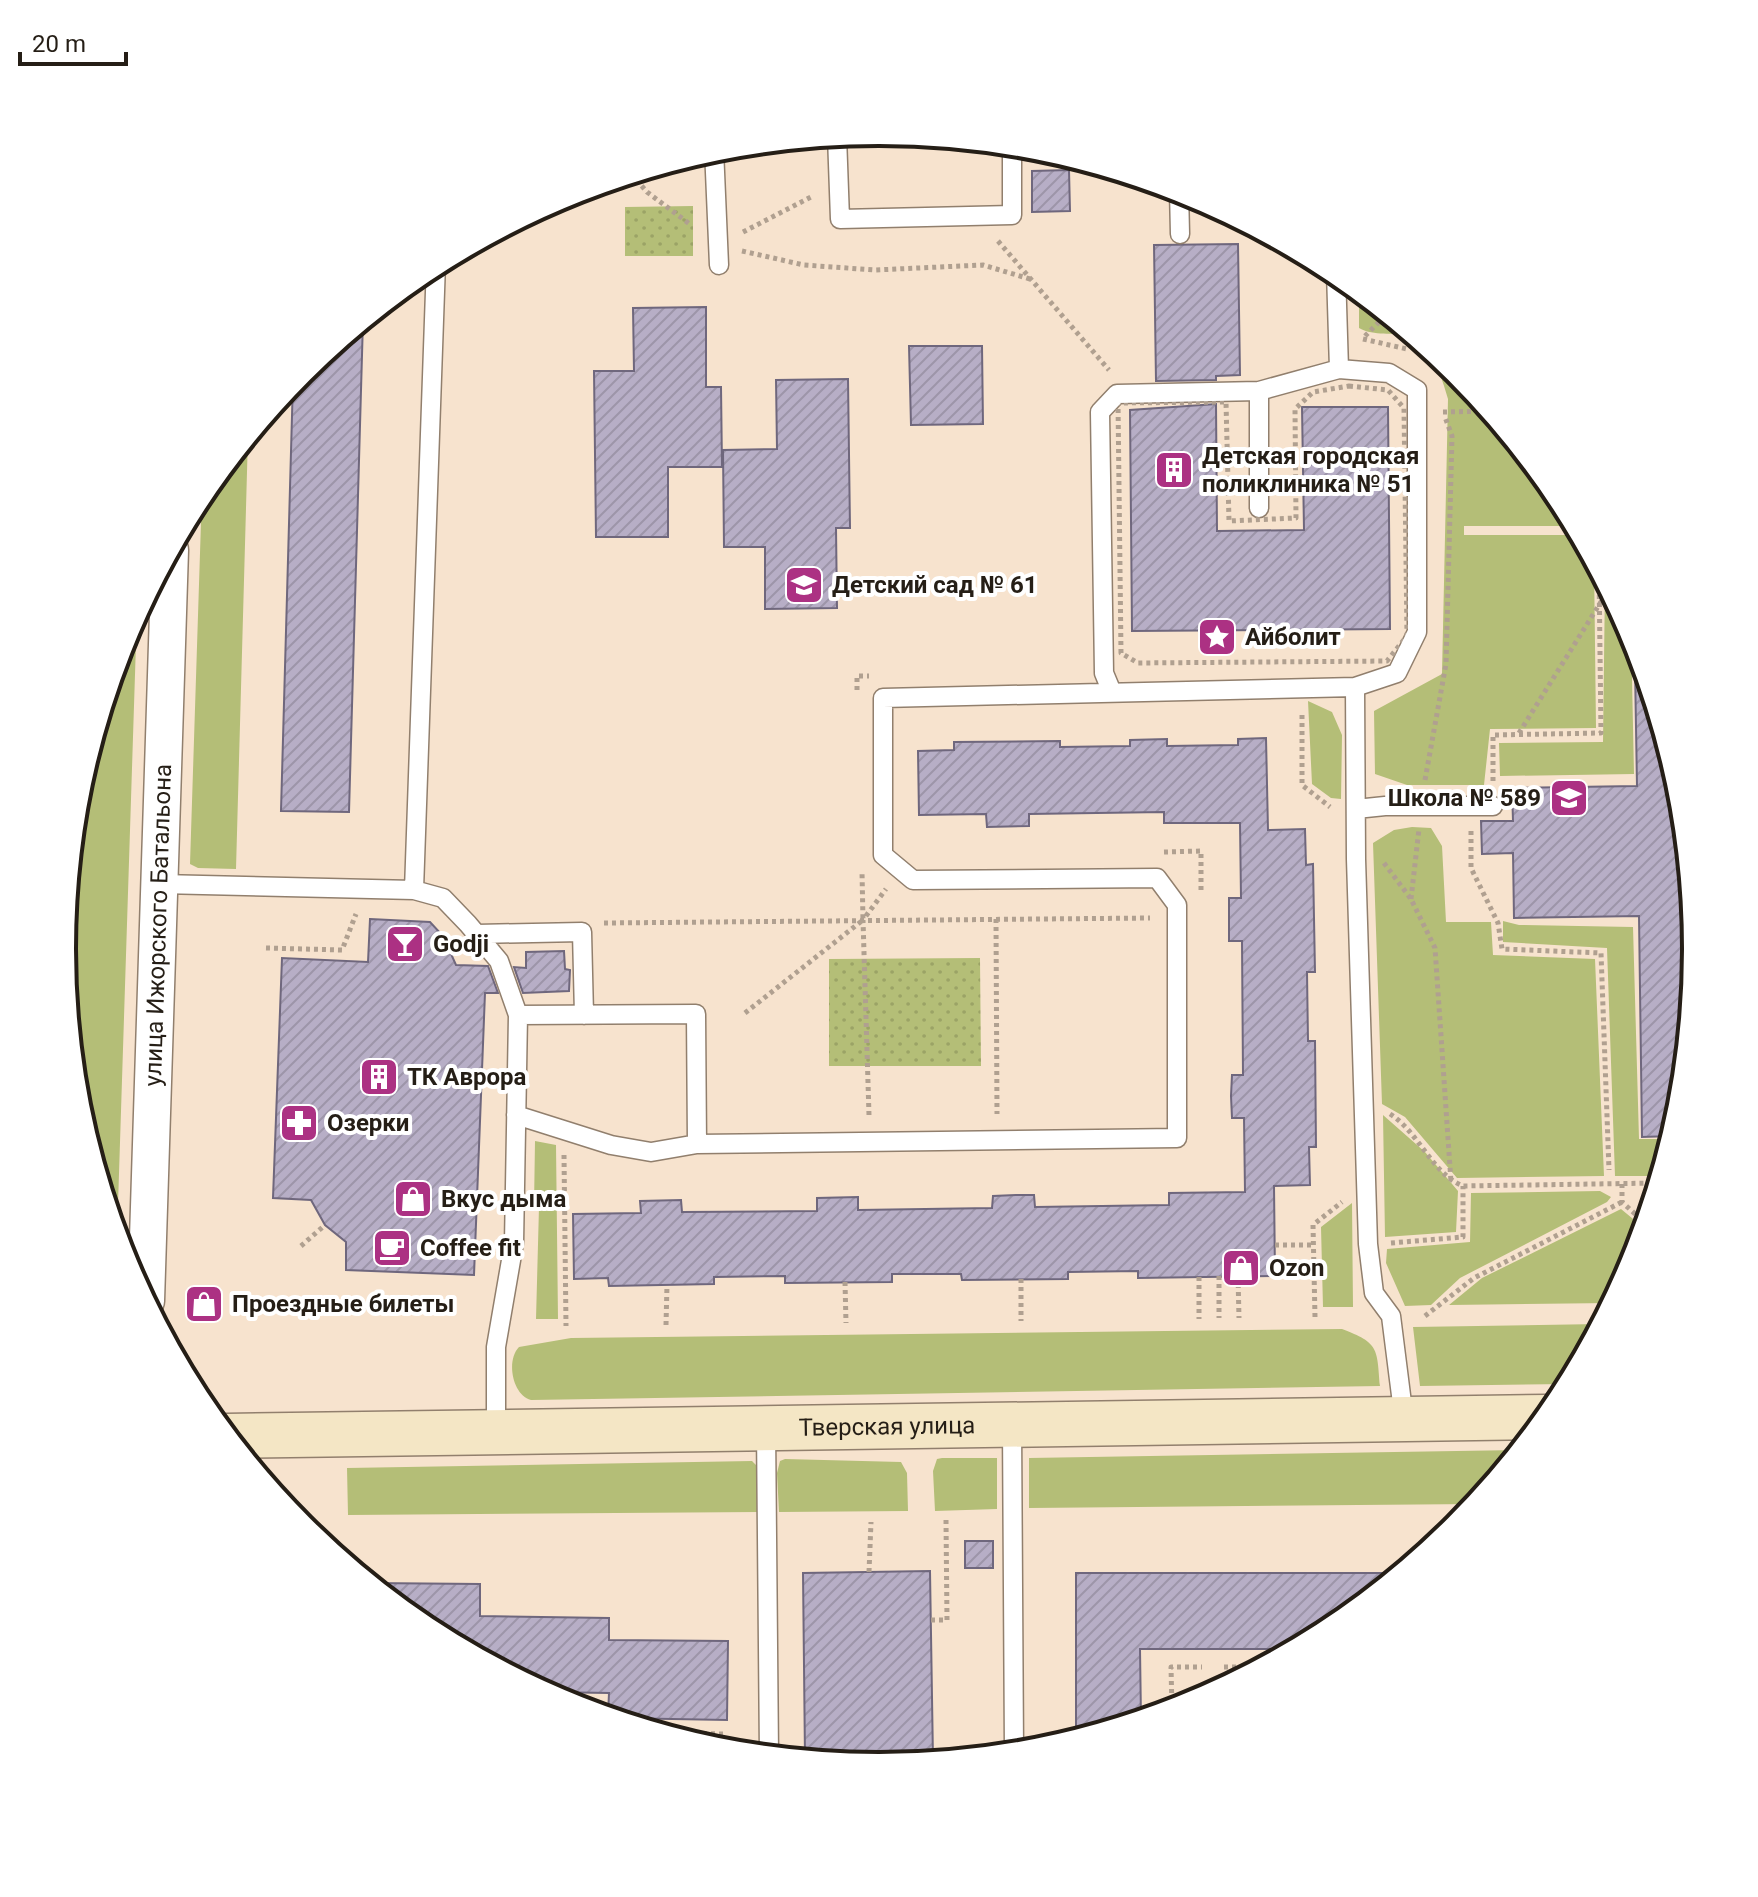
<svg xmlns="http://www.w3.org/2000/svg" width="1758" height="1897" font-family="Roboto,sans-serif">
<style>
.grass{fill:#b4be77}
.park{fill:url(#park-dots)}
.building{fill:url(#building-hatch);stroke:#6f677d;stroke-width:2}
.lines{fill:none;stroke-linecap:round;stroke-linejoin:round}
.service-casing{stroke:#917f6d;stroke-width:21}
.minor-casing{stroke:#917f6d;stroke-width:39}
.secondary-casing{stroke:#917f6d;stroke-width:47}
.path{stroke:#b0a090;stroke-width:5;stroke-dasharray:4 4;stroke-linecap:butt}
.service{stroke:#fff;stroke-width:18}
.minor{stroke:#fff;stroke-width:36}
.secondary{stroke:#f4e6c5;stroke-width:44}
.labels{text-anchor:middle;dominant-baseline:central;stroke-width:8;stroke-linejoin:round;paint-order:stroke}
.poi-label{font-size:24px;font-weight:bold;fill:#251e16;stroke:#fff;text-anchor:start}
.street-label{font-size:24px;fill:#251e16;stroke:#fff}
.rim{fill:none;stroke:#251e16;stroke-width:4}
</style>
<defs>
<pattern id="park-dots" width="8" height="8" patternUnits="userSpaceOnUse" patternTransform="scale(2)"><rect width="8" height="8" fill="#b4be77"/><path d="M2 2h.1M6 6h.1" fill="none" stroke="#9ba366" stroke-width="1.8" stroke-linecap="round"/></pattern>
<pattern id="building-hatch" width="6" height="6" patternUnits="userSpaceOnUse" patternTransform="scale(2)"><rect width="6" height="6" fill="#b7aec6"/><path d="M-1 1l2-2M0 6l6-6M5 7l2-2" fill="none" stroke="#9d95a9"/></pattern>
</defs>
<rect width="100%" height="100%" fill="#f7e3ce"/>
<path class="grass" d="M1359,290L1457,371L1559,495L1575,526H1464V535H1580L1594,561L1596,728L1490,729L1484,785H1407L1375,774L1374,711L1442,674L1448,399C1442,377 1432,347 1408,337C1392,331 1375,337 1359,328Z
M248,436L236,869L198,868L190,864L202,491Z
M1605,582L1631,631L1634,774L1500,776L1499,743L1603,742Z
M137,612L117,1236L85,1131H94V1109H78L73,1056L81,779L124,635Z
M1308,701L1332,712L1342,735L1341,799L1331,798L1312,784Z
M1412,827L1431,828L1442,846L1446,922H1491L1493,955L1595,959L1604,1176L1457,1178L1405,1117L1382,1104L1373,843L1394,830Z
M1503,921L1519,925L1633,927L1639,1139H1671L1660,1176H1615L1607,948L1503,942Z
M1383,1115L1425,1152L1458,1191L1456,1232L1385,1237Z
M535,1141L556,1145L558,1319H536L539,1207L534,1206Z
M1600,1191L1611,1197L1607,1202L1460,1278L1431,1305L1405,1306L1386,1263L1387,1249L1470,1242L1471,1193Z
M1352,1203L1353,1307H1323L1321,1227Z
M1621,1209L1644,1228L1634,1262L1611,1303L1449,1305L1482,1278Z
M1600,1324L1568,1384L1420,1386L1413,1327Z
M1342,1329C1379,1343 1377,1348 1380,1386L531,1400C512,1395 506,1360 519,1347L571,1338Z
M1519,1450L1475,1504L1029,1508V1458Z
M942,1458H997V1509L935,1511L933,1471L937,1459Z
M785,1459L901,1462L907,1473L908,1511L779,1512L777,1473L780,1461Z
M752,1461L759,1468V1512L348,1515L347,1468Z"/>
<path class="park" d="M693,206V256H625V207Z
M980,958L981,1066H829V959Z"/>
<path class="building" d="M1069,170L1070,211L1032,212V171Z
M1238,244L1240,375L1216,376V380L1156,381L1154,245Z
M706,307V387H721L722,467H668V537H596L594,371H634L633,308Z
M363,320L349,812L281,811L293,380Z
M909,346H982L983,424L911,425Z
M848,379L850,528H836L837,608L765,609V547H724L723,450L777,449L776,380Z
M1216,404L1217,531L1304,530L1302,407H1388L1390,629L1132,631L1130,410Z
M1643,666L1680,790L1696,949L1680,1108L1672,1136L1642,1137L1639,916L1514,918L1513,853L1482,854L1481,821H1513L1512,788L1637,786L1635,668Z
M1266,738L1268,830L1305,829L1306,865L1313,864L1315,972H1307L1308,1041H1315L1316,1147H1309L1310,1185L1274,1186L1275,1276L1138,1278V1271L1068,1272V1279L962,1280L961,1274H892V1282L785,1283V1276L714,1277V1284L609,1286L608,1278L574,1279L573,1214L641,1213L640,1201L681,1200L682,1212L817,1211V1198L858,1197V1210L992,1208L993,1196L1016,1195H1034L1035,1207L1169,1205V1193L1245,1192L1244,1118H1232L1231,1096L1232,1075H1243L1242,941H1229V898H1241L1240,823H1164V812L1029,814V826L987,827L986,814L919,815L918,751L954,750V742L1060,741V747L1130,746V740L1167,739V746L1238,745V739Z
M370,919L430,922L443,936L456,965L488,966L498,993H485L474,1275L346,1270V1242L325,1225L311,1200L273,1198L282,958L368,962Z
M564,951L565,969L570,970L569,991L523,993L514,967L526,968V952Z
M965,1541H993V1568H965Z
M930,1571L933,1760L879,1766L805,1758L803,1573Z
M1076,1573H1400L1333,1628L1293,1649H1140L1141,1719L1076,1738Z
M370,1583L480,1584V1616L609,1618V1640L728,1641L727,1720L616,1718L608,1716L609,1693L545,1692L425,1628Z"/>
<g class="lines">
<defs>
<path id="service" d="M837,136L840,219L1012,215V145
M714,149L719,265
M1179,190L1180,234
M1336,272L1339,369L1389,373L1417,390V632L1397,673L1355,687
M1259,391V508
M1111,690L1104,673L1100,412L1117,394L1259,391L1339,369
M1356,809L1385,806H1493
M160,884L414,890L443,898L468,924L499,961L518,1015L514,1243L496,1347V1432
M414,890L436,263
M477,934L582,932L584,1015
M518,1015L696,1014L697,1144L1177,1138V905L1157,878L913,880L883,855V698L1355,687L1356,859L1368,1244L1374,1293L1391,1316L1404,1419
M516,1115L611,1145L651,1152L697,1144
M1012,1425L1014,1752
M766,1428L769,1755
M1209,1694L1213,1692"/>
<g id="minor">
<path id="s1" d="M146,1301L170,550"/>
</g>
<g id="secondary">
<path id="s2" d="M227,1436L1546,1417"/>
</g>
</defs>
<use href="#service" class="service-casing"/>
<use href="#minor" class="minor-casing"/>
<use href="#secondary" class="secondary-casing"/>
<path class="path" d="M631,174L647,192L691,225
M743,232L813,196
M998,241L1109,370
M742,251L804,265L875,270L983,265L1030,279
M1365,336L1387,314
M1363,339L1407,349
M1349,386L1388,390L1404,408L1407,636L1387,661L1138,663L1121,653L1118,403L1226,402L1229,521L1296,518L1295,409L1313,392Z
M1443,412L1490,411
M857,690V676H869
M1302,715V785L1330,807
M1519,733L1609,589
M1425,780L1446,664L1452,436L1445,417
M1493,781V735L1601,733L1599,571
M1471,831V868L1498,923L1502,949L1601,953L1609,1170
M1164,852L1201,851V893
M1384,863L1411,899L1435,948L1451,1182
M1411,899L1419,829
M996,919L997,1114
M604,923L1150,918
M266,948L342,950L356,914
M745,1013L863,920L862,872
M1390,1114C1419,1132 1431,1173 1463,1186L1657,1183
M869,1115L863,920L886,889
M564,1155L566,1326
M1622,1184V1202L1645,1223
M1391,1243L1463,1237V1186
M1275,1245H1314
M301,1246L325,1225
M1219,1276V1318
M1238,1276L1239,1318
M1199,1277V1319
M1021,1279V1321
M845,1282L846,1323
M1425,1316L1474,1278L1622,1202
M1315,1317L1313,1225L1342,1202
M666,1325L667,1285
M869,1572L871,1522
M931,1620H947L946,1520
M1224,1667H1259
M583,1708L587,1710
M1172,1709L1171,1667H1202
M663,1733L727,1734"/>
<use href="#service" class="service"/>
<use href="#minor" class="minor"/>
<use href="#secondary" class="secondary"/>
</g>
<defs>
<symbol id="building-square" viewBox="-11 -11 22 22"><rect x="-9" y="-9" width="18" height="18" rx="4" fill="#ac3183" stroke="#fff"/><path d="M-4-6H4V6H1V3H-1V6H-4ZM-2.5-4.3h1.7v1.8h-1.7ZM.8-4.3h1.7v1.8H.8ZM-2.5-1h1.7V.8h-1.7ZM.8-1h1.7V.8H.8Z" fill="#fff"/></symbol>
<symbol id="school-square" viewBox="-11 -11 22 22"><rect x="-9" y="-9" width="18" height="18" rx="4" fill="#ac3183" stroke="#fff"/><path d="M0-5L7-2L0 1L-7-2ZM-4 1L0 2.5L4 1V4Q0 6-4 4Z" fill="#fff"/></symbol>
<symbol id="sight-square" viewBox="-11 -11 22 22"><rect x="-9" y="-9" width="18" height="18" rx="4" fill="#ac3183" stroke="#fff"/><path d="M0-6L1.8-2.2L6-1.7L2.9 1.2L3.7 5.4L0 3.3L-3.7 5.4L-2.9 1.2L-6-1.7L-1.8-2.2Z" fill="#fff"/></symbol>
<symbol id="bar-square" viewBox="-11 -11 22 22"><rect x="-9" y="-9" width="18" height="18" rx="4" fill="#ac3183" stroke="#fff"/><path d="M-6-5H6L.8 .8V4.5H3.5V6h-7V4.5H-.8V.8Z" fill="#fff"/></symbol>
<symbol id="pharmacy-square" viewBox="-11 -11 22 22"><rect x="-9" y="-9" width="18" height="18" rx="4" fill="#ac3183" stroke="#fff"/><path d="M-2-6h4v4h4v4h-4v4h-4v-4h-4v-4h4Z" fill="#fff"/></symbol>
<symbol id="shop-square" viewBox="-11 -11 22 22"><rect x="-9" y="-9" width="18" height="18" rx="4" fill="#ac3183" stroke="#fff"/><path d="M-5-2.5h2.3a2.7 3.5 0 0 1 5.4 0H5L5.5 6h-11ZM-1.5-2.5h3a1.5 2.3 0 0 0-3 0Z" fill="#fff"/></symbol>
<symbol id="cafe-square" viewBox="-11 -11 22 22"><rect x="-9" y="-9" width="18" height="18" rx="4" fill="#ac3183" stroke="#fff"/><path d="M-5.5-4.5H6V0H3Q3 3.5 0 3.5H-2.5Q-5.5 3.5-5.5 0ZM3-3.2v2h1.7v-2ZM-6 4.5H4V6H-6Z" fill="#fff"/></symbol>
</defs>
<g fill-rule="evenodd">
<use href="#building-square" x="1152" y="448" width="44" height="44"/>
<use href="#school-square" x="782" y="563" width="44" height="44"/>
<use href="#sight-square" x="1195" y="615" width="44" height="44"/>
<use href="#school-square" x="1547" y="776" width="44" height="44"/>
<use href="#bar-square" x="383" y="922" width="44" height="44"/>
<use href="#building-square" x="357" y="1055" width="44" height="44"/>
<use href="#pharmacy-square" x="277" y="1101" width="44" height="44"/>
<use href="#shop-square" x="391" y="1177" width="44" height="44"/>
<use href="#cafe-square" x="370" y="1226" width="44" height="44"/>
<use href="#shop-square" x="1219" y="1246" width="44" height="44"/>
<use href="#shop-square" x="182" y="1282" width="44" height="44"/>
</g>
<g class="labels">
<g class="poi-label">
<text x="1202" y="456">Детская городская<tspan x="1202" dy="28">поликлиника № 51</tspan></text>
<text x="832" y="585">Детский сад № 61</text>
<text x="1245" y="637">Айболит</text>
<text x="1541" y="798" text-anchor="end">Школа № 589</text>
<text x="433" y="944">Godji</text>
<text x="407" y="1077">ТК Аврора</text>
<text x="327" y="1123">Озерки</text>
<text x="441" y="1199">Вкус дыма</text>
<text x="420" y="1248">Coffee fit</text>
<text x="1269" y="1268">Ozon</text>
<text x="232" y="1304">Проездные билеты</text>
</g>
<g class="street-label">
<text stroke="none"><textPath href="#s1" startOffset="376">улица Ижорского Батальона</textPath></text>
<text stroke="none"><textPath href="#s2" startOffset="660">Тверская улица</textPath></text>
</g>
</g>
<path d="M0 0H1758V1897H0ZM76 949a803 803 0 1 1 1606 0a803 803 0 1 1-1606 0Z" fill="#fff" fill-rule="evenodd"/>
<path class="rim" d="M76 949a803 803 0 1 1 1606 0a803 803 0 1 1-1606 0Z"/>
<path d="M20 52v12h106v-12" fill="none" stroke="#251e16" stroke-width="4"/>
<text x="32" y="52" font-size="24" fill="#251e16" stroke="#ffffff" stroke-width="6" paint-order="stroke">20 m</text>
</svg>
